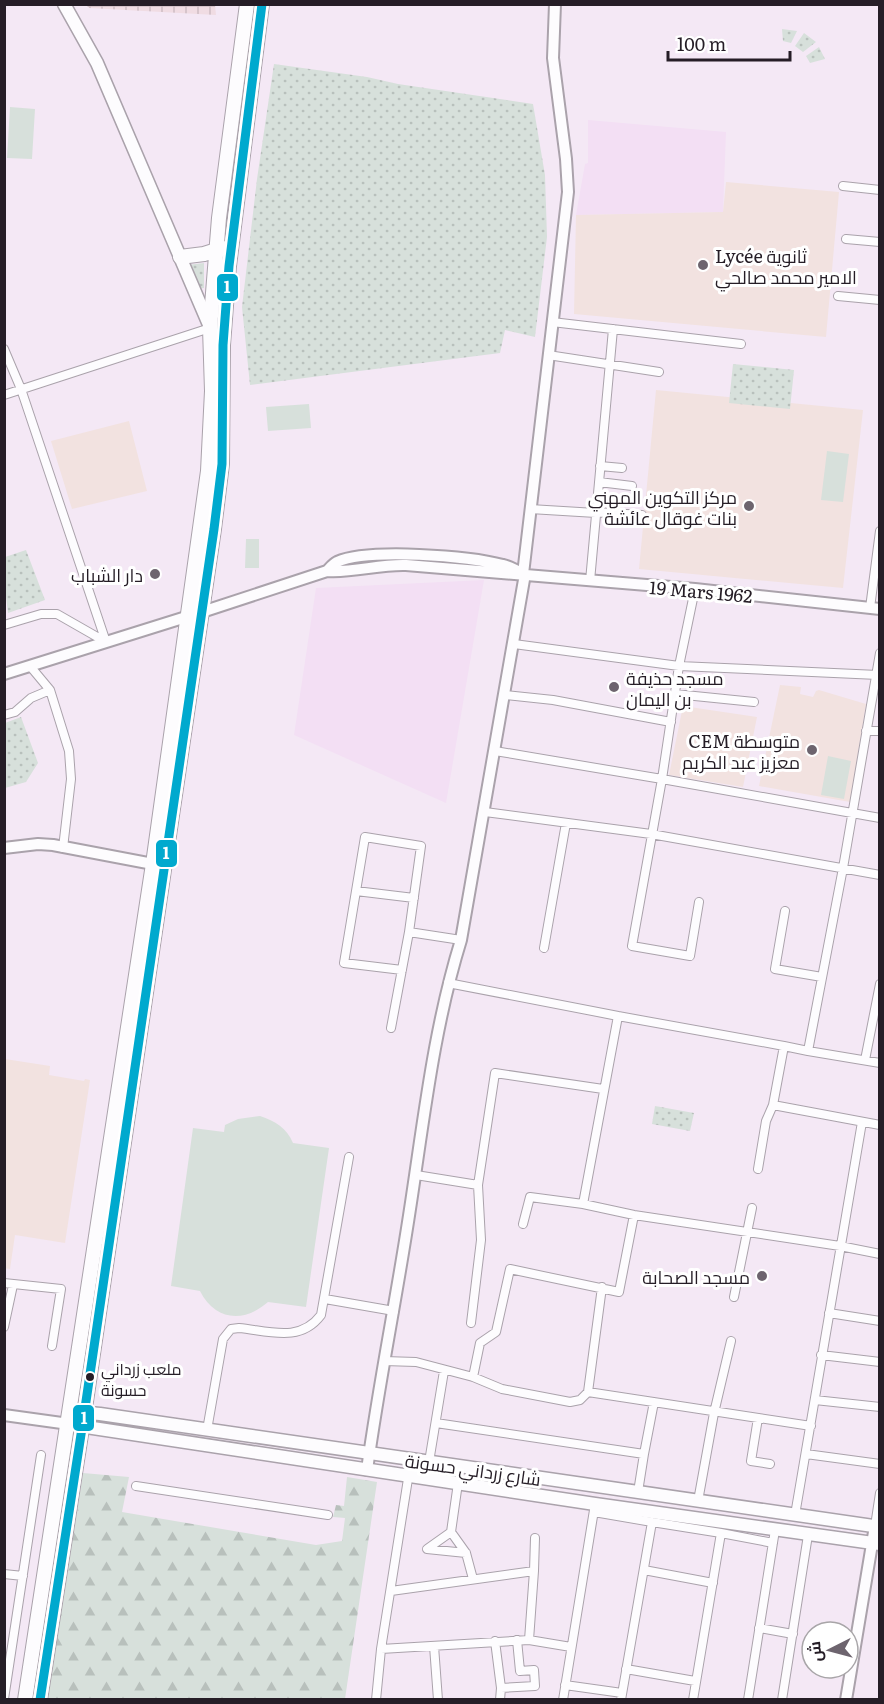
<svg xmlns="http://www.w3.org/2000/svg" width="884" height="1704" font-family="Literata,Cairo,serif">
<style>
.built{fill:#f3dff4}
.industrial{fill:url(#industrial-grid)}
.education{fill:#f2e2e0}
.grass{fill:url(#grass-dots)}
.forest{fill:url(#forest-firs)}
.garden{fill:#d7e0db}
.lines{fill:none;stroke-linecap:round;stroke-linejoin:round}
.street-casing{stroke:#aaa2ab;stroke-width:10}
.secondary-casing{stroke:#aaa2ab;stroke-width:14}
.primary-casing{stroke:#aaa2ab;stroke-width:15}
.highway-casing{stroke:#aaa2ab;stroke-width:16}
.street{stroke:#fdfcfe;stroke-width:8}
.secondary{stroke:#fdfcfe;stroke-width:10}
.primary{stroke:#fdfcfe;stroke-width:12}
.highway{stroke:#fdfcfe;stroke-width:14}
.bus-1-casing{stroke:#fff;stroke-width:14}
.bus-1{stroke:#00a9ce;stroke-width:9}
.poi-dot{fill:#6d646e;stroke:#fff;stroke-width:2}
.bus-dot{fill:#251d26;stroke:#fff;stroke-width:2}
.labels{text-anchor:middle;dominant-baseline:central;stroke-width:6;stroke-linejoin:round;paint-order:stroke}
.bus-label{font-size:16px;fill:#251d26;stroke:#fff;text-anchor:start}
.poi-label{font-size:18px;fill:#251d26;stroke:#fff;text-anchor:end}
.street-label{font-size:18px;fill:#251d26;stroke:#fff}
.line-badge{stroke:#fff;stroke-width:2}
.badge-label{font-size:16px;text-anchor:middle;font-weight:bold;fill:#fff}
</style>
<defs>
<pattern id="industrial-grid" width="8" height="8" patternUnits="userSpaceOnUse" patternTransform="scale(1.5)"><rect width="8" height="8" fill="#f0dce3"/><path d="M0 4h8M4 0v8" fill="none" stroke="#cebcc3"/></pattern>
<pattern id="grass-dots" width="8" height="8" patternUnits="userSpaceOnUse" patternTransform="scale(1.5)"><rect width="8" height="8" fill="#d7e0db"/><path d="M2 2h.1M6 6h.1" fill="none" stroke="#b8c0bc" stroke-width="1.8" stroke-linecap="round"/></pattern>
<pattern id="forest-firs" width="22" height="20" patternUnits="userSpaceOnUse" patternTransform="scale(1.5)"><rect width="22" height="20" fill="#d7e0db"/><path d="M5 1l3.5 6h-7zM16 11l3.5 6h-7z" fill="#b8c0bc"/></pattern>
</defs>
<rect width="100%" height="100%" fill="#f4e8f5"/>
<path class="built" d="M588,120L726,132L723,212L576,215L585,164L588,163Z
M484,580L446,803L294,735L316,588Z"/>
<path class="industrial" d="M86,5H215L216,15L89,8Z"/>
<path class="education" d="M726,182L839,192L826,337L574,314L576,215L723,212Z
M656,390L863,410L843,588L639,569Z
M129,421L147,491L72,509L51,441Z
M780,685L801,687L800,694L813,697L816,691L819,690L866,704L850,802L759,786Z
M683,706L757,717L743,787L669,775Z
M5,1059L50,1066L49,1075L84,1081L85,1079L90,1080L65,1243L15,1235L10,1269L4,1268Z"/>
<path class="grass" d="M782,29L797,31L791,43L783,41Z
M804,33L816,42L803,52L795,46Z
M819,47L825,59L810,63L806,56Z
M274,64L367,77L398,84L533,104L545,175L547,237L535,337L505,330L500,353L250,385L242,307L257,179Z
M204,263V288L197,289L187,265Z
M733,364L794,370L790,409L729,403Z
M26,550L45,600L8,613L5,588V557Z
M21,717L38,763L26,782L5,788V723Z
M655,1106L694,1113L690,1131L652,1124Z"/>
<path class="forest" d="M83,1473L129,1477L122,1512L316,1545L342,1541L345,1518L333,1517L336,1505L344,1506L347,1477L377,1482L345,1699L47,1700Z"/>
<path class="garden" d="M10,107L35,109L32,159L7,158Z
M309,404L311,428L268,431L266,407Z
M827,451L849,454L843,502L821,500Z
M246,539H259V568H245Z
M828,756L851,761L844,799L821,795Z
M260,1116C275,1121 287,1128 293,1143L329,1148L306,1307L268,1302C244,1323 215,1321 200,1291L171,1286L193,1128L224,1132L225,1125L238,1119Z"/>
<g class="lines">
<defs>
<path id="street" d="M843,186L880,190
M846,239L880,242
M838,296L880,300
M552,322L741,344
M4,349L21,389L106,642
M548,355L659,372
M4,395L210,328
M600,466L622,468
M599,482L632,486
M530,509L596,513
M596,512L642,515
M590,581L613,329
M695,589L679,666L662,779L880,818
M870,608L880,531
M4,625L41,614H57L106,642
M514,644L679,666L878,675
M880,653L843,868L808,1051L880,1063
M30,666L50,690L69,751L71,779L63,848
M675,694L754,702
M505,695L553,700L671,722
M4,715L15,712L31,698L50,690
M866,731H880
M495,751L662,779L632,946L690,956L699,902
M485,812L651,834L880,875
M356,891L414,898
M785,911L775,969L822,977
M544,948L566,823
M402,970L344,963L365,837L421,846L409,932
M448,983L618,1016
M391,1028L409,932L461,940
M808,1051L784,1046L773,1105L880,1125
M865,1060L880,984
M758,1169L766,1121L773,1105
M416,1175L478,1185
M583,1204L618,1016L784,1046
M523,1224L530,1197L583,1204L634,1215L840,1246L880,1254
M4,1283L61,1289L52,1346
M734,1297L752,1208
M325,1299L394,1311
M829,1313L880,1321
M471,1323L481,1240L478,1185L495,1073L603,1089
M4,1327L13,1285
M821,1355L880,1362
M384,1361L416,1362L473,1377L502,1389L570,1402L580,1400L588,1392L811,1426
M473,1377L480,1343L496,1332L510,1269L619,1292L634,1215
M588,1392L602,1287
M815,1400L880,1407
M758,1418L751,1461L770,1464
M436,1423L644,1454L654,1402
M207,1430L223,1339L231,1329L239,1328C269,1331 300,1343 321,1315L349,1157
M806,1454L880,1464
M429,1462L444,1371
M458,1483L451,1532L466,1553L473,1579
M136,1486L328,1515
M638,1492L644,1454
M698,1501L714,1413L731,1341
M594,1512L652,1522
M795,1515L862,1122
M875,1526L880,1493
M451,1532L427,1549L466,1553
M721,1533L773,1543
M644,1570L713,1583
M4,1574L23,1576
M391,1591L534,1571L535,1538
M759,1628L793,1634
M529,1640L571,1647
M495,1641L501,1688L500,1700
M434,1646L438,1700
M381,1649L529,1640L534,1571
M626,1669L695,1681
M565,1685L622,1693
M501,1688L535,1686L534,1670L520,1671L517,1640
M4,1699L41,1455
M376,1700L381,1649L411,1460
M563,1700L595,1504
M621,1700L652,1522L721,1533L693,1700
M748,1700L775,1530
M782,1700L808,1535"/>
<path id="secondary" d="M327,571C353,573 379,564 406,565L695,589L880,609
M523,574L568,192L566,159L553,58L555,4
M4,674L202,612L327,571C330,568 333,564 337,562C368,548 470,556 503,565C509,566 515,570 520,572
M4,848L38,844L53,845L153,864
M4,1415L69,1424
M367,1470C379,1382 397,1296 410,1209C424,1118 434,1027 461,940L525,574
M846,1700L875,1526"/>
<path id="primary" d="M64,4L97,63L210,327
M69,1424L89,1413L100,1414L880,1527
M73,1425L595,1504L880,1544"/>
<path id="highway" d="M180,257L204,254L223,248
M25,1700L153,864L208,471L212,391L210,328L213,293L219,218L247,4
M40,1700L84,1415L214,529L222,464L223,345L229,266L262,4"/>
</defs>
<use href="#street" class="street-casing"/>
<use href="#secondary" class="secondary-casing"/>
<use href="#primary" class="primary-casing"/>
<use href="#highway" class="highway-casing"/>
<use href="#street" class="street"/>
<use href="#secondary" class="secondary"/>
<use href="#primary" class="primary"/>
<use href="#highway" class="highway"/>
<defs>
<path id="bus-1" d="M40,1700L84,1415L214,529L222,464L223,345L229,266L262,4"/>
</defs>
<use href="#bus-1" class="bus-1-casing"/>
<use href="#bus-1" class="bus-1"/>
</g>
<g class="poi-dot">
<circle cx="703" cy="265" r="6"/>
<circle cx="749" cy="506" r="6"/>
<circle cx="155" cy="574" r="6"/>
<circle cx="614" cy="687" r="6"/>
<circle cx="812" cy="750" r="6"/>
<circle cx="762" cy="1276" r="6"/>
</g>
<circle class="bus-dot" cx="90" cy="1377" r="5"/>
<g class="labels">
<g class="bus-label">
<text x="101" y="1368">ملعب زرداني<tspan x="101" dy="21">حسونة</tspan></text>
</g>
<g class="poi-label">
<text x="715" y="255" text-anchor="start">Lycée ثانوية<tspan x="715" dy="21">الامير محمد صالحي</tspan></text>
<text x="737" y="496">مركز التكوين المهني<tspan x="737" dy="21">بنات غوقال عائشة</tspan></text>
<text x="143" y="574">دار الشباب</text>
<text x="626" y="677" text-anchor="start">مسجد حذيفة<tspan x="626" dy="21">بن اليمان</tspan></text>
<text x="800" y="740">CEM متوسطة<tspan x="800" dy="21">معزيز عبد الكريم</tspan></text>
<text x="750" y="1276">مسجد الصحابة</text>
</g>
<g class="street-label">
<text transform="translate(701 591) rotate(5)">19 Mars 1962</text>
<text transform="translate(473 1469) rotate(8)">شارع زرداني حسونة</text>
</g>
</g>
<g class="line-badge">
<rect x="216" y="273" width="23" height="29" rx="6" fill="#00a9ce"/>
<rect x="155" y="839" width="23" height="29" rx="6" fill="#00a9ce"/>
<rect x="72" y="1404" width="23" height="28" rx="6" fill="#00a9ce"/>
</g>
<g class="badge-label">
<text x="227" y="293">1</text>
<text x="166" y="859">1</text>
<text x="84" y="1424">1</text>
</g>
<rect width="884" height="1704" fill="none" stroke="#251d26" stroke-width="12"/>
<g transform="translate(830 1650) rotate(264)"><circle r="28" fill="#ffffff" stroke="#a8a5a8" stroke-width="1.5"/>
<path d="M0-4.5L10 22L0 15L-10 22Z" fill="#6d646e"/>
<text y="-9" font-size="16" font-weight="bold" text-anchor="middle" fill="#251d26">ش</text>
</g>
<path d="M668 51v9h122v-9" fill="none" stroke="#251d26" stroke-width="3"/>
<text x="677" y="51" font-size="18" fill="#251d26" stroke="#ffffff" stroke-width="4.5" paint-order="stroke">100 m</text>
</svg>
